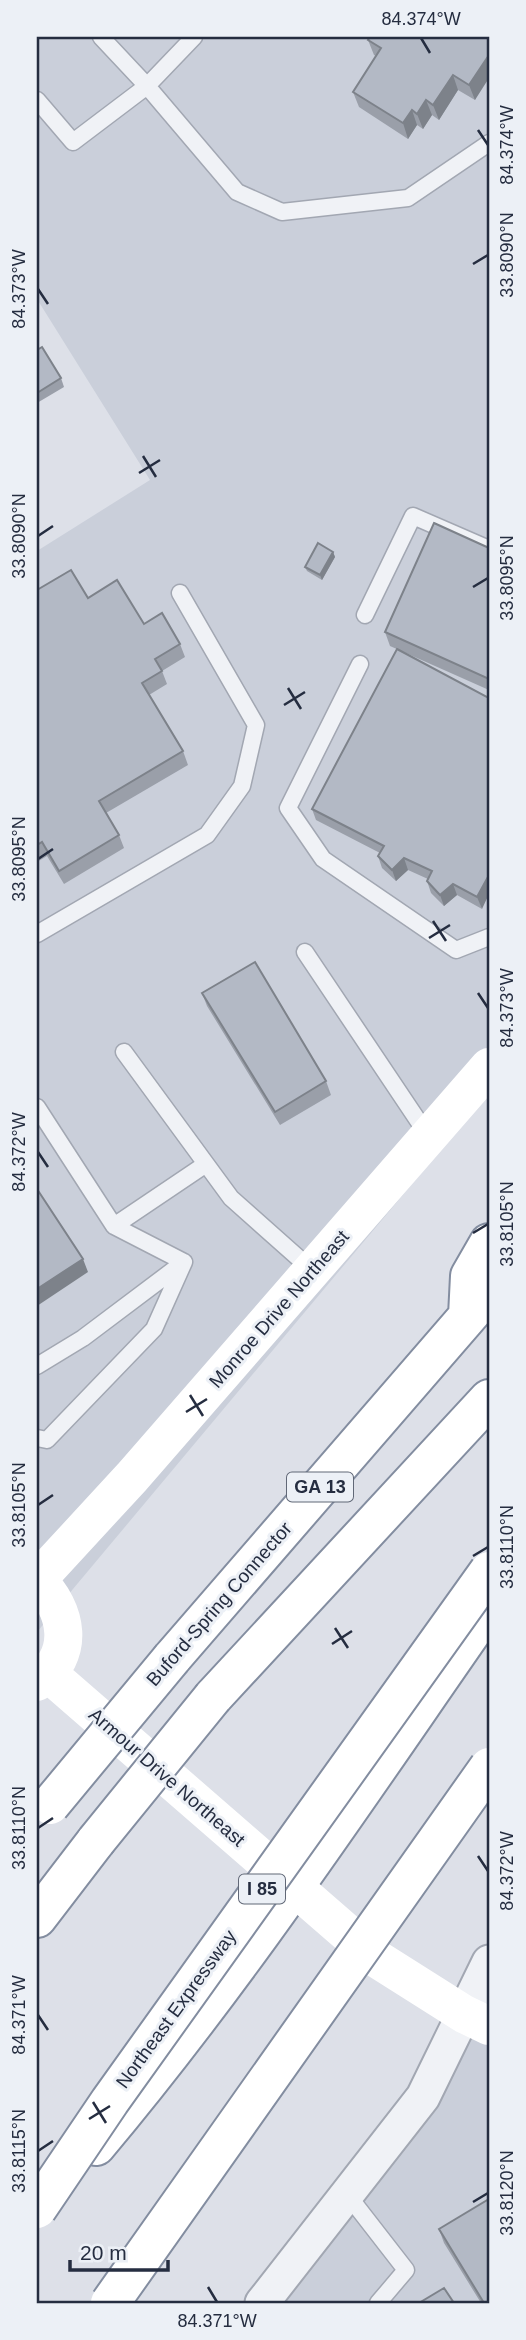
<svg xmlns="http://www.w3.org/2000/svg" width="526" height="2340" font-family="Helvetica,sans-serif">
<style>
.built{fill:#cacfda}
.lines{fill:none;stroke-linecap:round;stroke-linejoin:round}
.lane-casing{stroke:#a2a7b2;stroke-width:19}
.street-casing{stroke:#a2a7b2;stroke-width:37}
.highway-casing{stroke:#838da0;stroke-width:42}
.lane{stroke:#f0f2f6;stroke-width:16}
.street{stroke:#f0f2f6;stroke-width:33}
.secondary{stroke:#fff;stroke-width:38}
.highway{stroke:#fff;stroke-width:38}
.highway-bridge-casing{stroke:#838da0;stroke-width:42;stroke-linecap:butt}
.highway-bridge{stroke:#fff;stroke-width:38}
.wall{fill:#9a9fa9}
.shaded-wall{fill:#7d828a}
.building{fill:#b3b9c5;stroke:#7d828a;stroke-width:2}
.ticks{fill:none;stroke:#252d40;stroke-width:2.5}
.labels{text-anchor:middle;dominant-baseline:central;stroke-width:6;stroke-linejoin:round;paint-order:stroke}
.shield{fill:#ecf0f6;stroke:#616877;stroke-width:2}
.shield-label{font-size:18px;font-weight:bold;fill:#252d40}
.street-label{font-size:19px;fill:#252d40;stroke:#ecf0f6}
.neatline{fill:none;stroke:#252d40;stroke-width:2.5}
.ticks-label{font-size:18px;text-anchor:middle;fill:#252d40}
</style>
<rect width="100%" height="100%" fill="#dde0e8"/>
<path class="built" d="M37,37H489V1092L37,1632V551L150,480L37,299Z
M489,1985V2303H281Z"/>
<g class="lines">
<defs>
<path id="lane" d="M194,37L147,86L237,192L282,212L408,198L489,143
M37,100L73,142L147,86L101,37
M365,615L413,516L489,549
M360,664L288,808L323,859L456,950L489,937
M37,934L207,835L242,786L256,725L180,593
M305,952L429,1137
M124,1052L231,1198L312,1270
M37,1107L114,1226L206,1164
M114,1226L184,1262
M37,1366L83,1338L184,1262L154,1329L47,1440L37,1438
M347,2194L406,2270L378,2303"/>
<path id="street" d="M262,2303L423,2097L489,1962"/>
<path id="highway" d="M468,1316L470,1276L489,1243
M172,1658L489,1292
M213,1697L489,1399
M37,1918L96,1841
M96,2146C239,1976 362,1789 489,1607"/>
</defs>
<use href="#lane" class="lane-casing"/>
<use href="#street" class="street-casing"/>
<use href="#highway" class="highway-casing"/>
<use href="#lane" class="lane"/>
<use href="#street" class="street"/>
<path class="secondary" d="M37,1580L132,1477L489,1067
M37,1580C68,1610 76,1655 37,1682
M49,1674L377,1959L464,2014L489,2026"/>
<use href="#highway" class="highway"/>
<defs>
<path id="highway-bridge" d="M50,1805L172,1658
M96,1841L213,1697
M37,2209L110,2101L489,1571
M110,2303L489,1767"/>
</defs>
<use href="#highway-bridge" class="highway-bridge-casing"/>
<use href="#highway-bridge" class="highway-bridge"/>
</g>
<path class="wall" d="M489,37L475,100L458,90L439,120L432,115L423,129L417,125L408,139L359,107L353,92L376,56L374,55L368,40Z
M37,350L61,378L64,387L37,403Z
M489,548V690L390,646L385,632Z
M333,552L335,557L322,580L307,571L305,567Z
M37,590L88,598L144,624L180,644L185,657L162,671L167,684L149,695L183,751L188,765L106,813L119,835L124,848L64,884L47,856L37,862Z
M397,649L482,909L457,895L444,906L431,893L427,881L428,879L408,870L396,881L382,868L378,856L380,853L316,820L312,809Z
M202,993L326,1081L331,1095L280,1125L207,1006Z
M439,2229L489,2303H481L444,2243Z"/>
<path class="shaded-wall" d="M489,55V78L475,100L469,85Z
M453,75L458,90L439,120L433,105Z
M426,100L432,115L423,129L417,114Z
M412,110L417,125L408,139L403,123Z
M333,552L335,557L322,580L320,575Z
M404,858L408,870L396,881L392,870Z
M489,875V894L482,909L477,897Z
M453,884L457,895L444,906L440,895Z
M83,1259L88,1272L37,1306V1289Z"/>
<path class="building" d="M370,37H489V55L469,85L453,75L433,105L426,100L417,114L412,110L403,123L353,92L381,48L368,40Z
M42,347L61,378L37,393V350Z
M434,523L489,548V679L385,632Z
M318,543L333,552L320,575L305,567Z
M71,570L88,598L117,580L144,624L162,613L180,644L155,659L162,671L142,683L183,751L99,801L119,835L59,871L42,842L37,845V590Z
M397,649L489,698V875L477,897L453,884L440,895L427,881L432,871L404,858L392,870L378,856L384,846L312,809Z
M255,962L326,1081L275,1112L202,993Z
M37,1189L83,1259L37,1289Z
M489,2199V2303H484L439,2229Z
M444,2288L454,2303H419Z"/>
<path class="ticks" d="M421,38L430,53M478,130L488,145M473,264L488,255M38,289L48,304M143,456L156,477M139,473L160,460M38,536L53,526M473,587L488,578M288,688L301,709M284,705L305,692M38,859L53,849M433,921L446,941M429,938L450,925M478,993L488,1008M38,1152L48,1167M473,1233L488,1224M190,1395L203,1416M186,1412L207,1399M38,1505L53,1495M473,1556L488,1547M335,1628L348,1648M332,1644L352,1631M38,1828L53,1818M478,1856L488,1871M38,2015L48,2030M93,2102L106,2123M89,2119L110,2106M38,2151L53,2141M473,2202L488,2193M208,2287L217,2302"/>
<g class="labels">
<g class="shield">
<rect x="287" y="1472.5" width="66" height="29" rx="5"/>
<rect x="239" y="1874.5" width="46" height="29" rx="5"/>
</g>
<g class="shield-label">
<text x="320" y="1487">GA 13</text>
<text x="262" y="1889">I 85</text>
</g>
<g class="street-label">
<text transform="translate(279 1309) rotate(-49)">Monroe Drive Northeast</text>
<text transform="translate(219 1604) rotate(-49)">Buford-Spring Connector</text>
<text transform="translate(167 1777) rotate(41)">Armour Drive Northeast</text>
<text transform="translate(176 2009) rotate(-54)">Northeast Expressway</text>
</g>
</g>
<rect width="526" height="2340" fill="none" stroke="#ecf0f6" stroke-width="77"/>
<path d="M70 2260v10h98v-10" fill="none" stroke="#252d40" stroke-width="3.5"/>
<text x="80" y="2260" font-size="21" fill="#252d40" stroke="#ecf0f6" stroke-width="5" paint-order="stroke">20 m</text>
<rect x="38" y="38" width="450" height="2264" class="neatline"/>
<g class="ticks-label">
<text x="421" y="25">84.374°W</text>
<text transform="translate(507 145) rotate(-90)" y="6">84.374°W</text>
<text transform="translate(507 255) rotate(-90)" y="6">33.8090°N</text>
<text transform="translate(19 289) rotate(-90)" y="6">84.373°W</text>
<text transform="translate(19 536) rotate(-90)" y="6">33.8090°N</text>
<text transform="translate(507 578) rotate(-90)" y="6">33.8095°N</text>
<text transform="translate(19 859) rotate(-90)" y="6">33.8095°N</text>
<text transform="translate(507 1008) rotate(-90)" y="6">84.373°W</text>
<text transform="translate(19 1152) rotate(-90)" y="6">84.372°W</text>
<text transform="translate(507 1224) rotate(-90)" y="6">33.8105°N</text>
<text transform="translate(19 1505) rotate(-90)" y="6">33.8105°N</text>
<text transform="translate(507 1547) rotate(-90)" y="6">33.8110°N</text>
<text transform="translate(19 1828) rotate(-90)" y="6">33.8110°N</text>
<text transform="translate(507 1871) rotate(-90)" y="6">84.372°W</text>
<text transform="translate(19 2015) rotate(-90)" y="6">84.371°W</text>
<text transform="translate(19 2151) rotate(-90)" y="6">33.8115°N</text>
<text transform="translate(507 2193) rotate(-90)" y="6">33.8120°N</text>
<text x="217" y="2327">84.371°W</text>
</g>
</svg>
